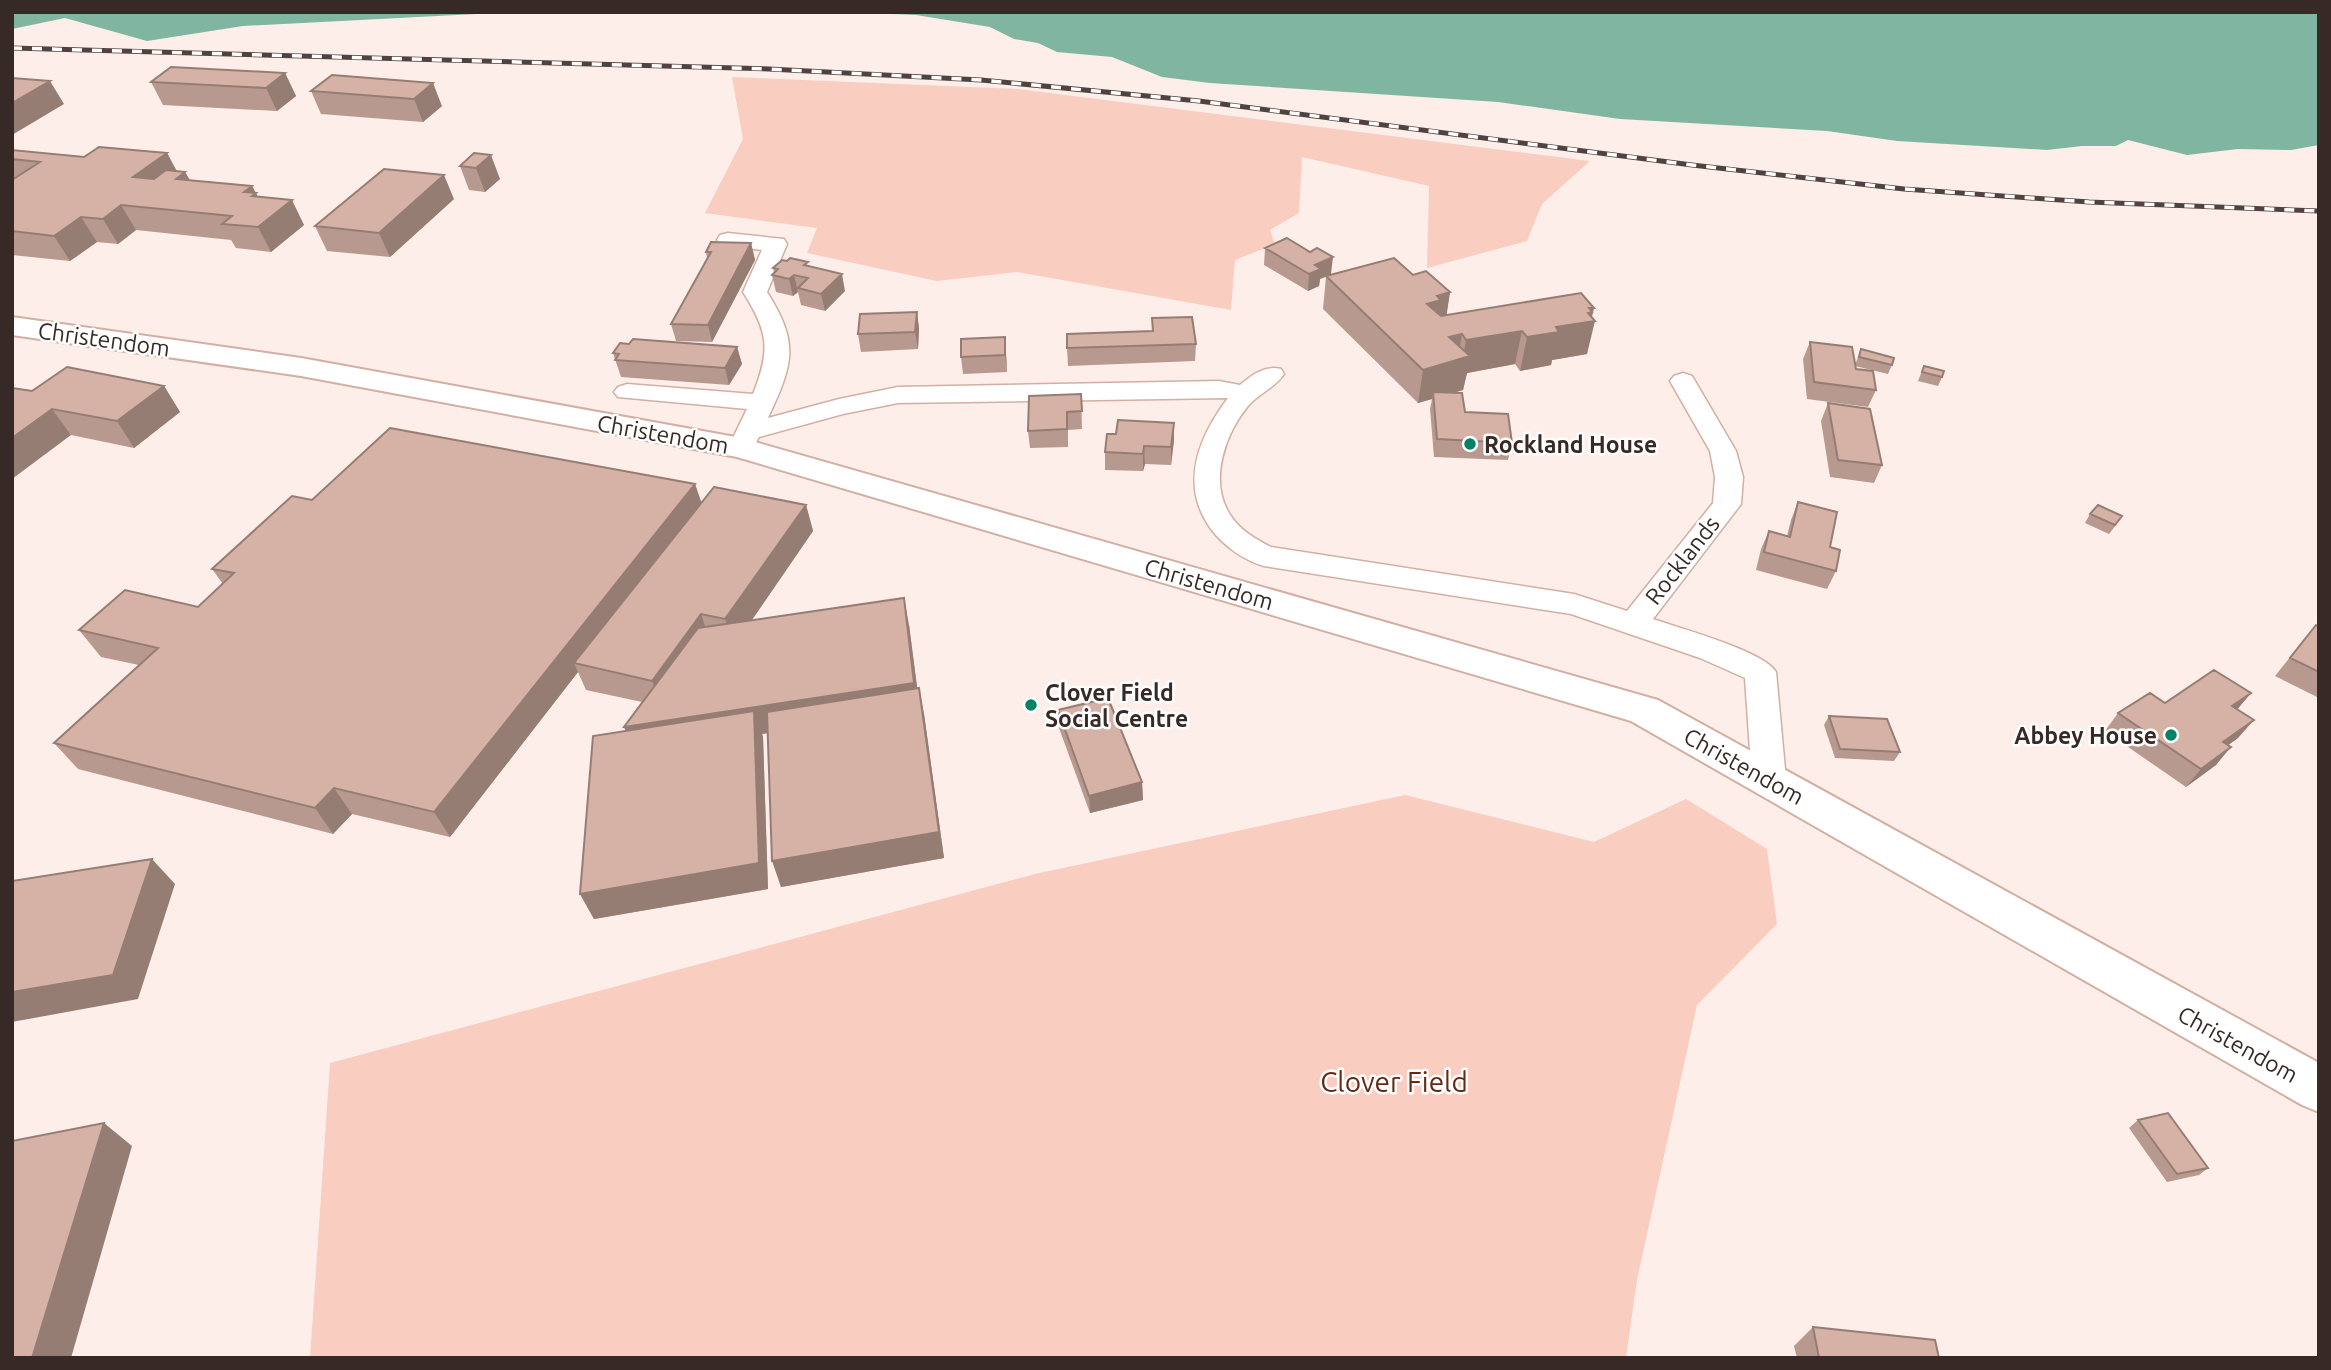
<svg xmlns="http://www.w3.org/2000/svg" width="2331" height="1370" font-family="Ubuntu,sans-serif">
<style>
.green{fill:#f9cec0}
.water{fill:#80b5a1}
.lines{fill:none;stroke-linecap:round;stroke-linejoin:round}
.street-casing{stroke:#d3afa3;stroke-width:3}
.secondary-casing{stroke:#d3afa3;stroke-width:4}
.street{fill:#fff;fill-rule:evenodd}
.secondary{fill:#fff;fill-rule:evenodd}
.rail-casing{stroke:#50423e;stroke-width:5}
.rail{stroke:#fff;stroke-width:3.5;stroke-dasharray:10;stroke-linecap:butt}
.wall{fill:#b8998f}
.shaded-wall{fill:#967d74}
.building{fill:#d6b2a6;stroke:#967d74;stroke-width:2}
.poi-dot{fill:#028365;stroke:#fff;stroke-width:2.5}
.labels{text-anchor:middle;dominant-baseline:central;stroke-width:5;stroke-linejoin:round;paint-order:stroke}
.street-label{font-size:23px;fill:#372925;stroke:#fff}
.poi-label{font-size:23px;font-weight:bold;fill:#372925;stroke:#fff;text-anchor:start}
.near-park-label{font-size:28px;fill:#652914;stroke:#fff}
</style>
<rect width="100%" height="100%" fill="#fdeee9"/>
<path class="green" d="M732,77L1018,89L1590,161L1542,204L1527,241L1427,268L1429,186L1302,157L1299,213L1270,230L1275,244L1235,260L1231,310L1017,272L937,281L807,253L817,228L705,213L743,139Z
M1405,795L1594,842L1686,799L1767,849L1777,924L1697,1005L1637,1280L1626,1358H310L330,1063L1035,874Z"/>
<path class="water" d="M12,12H515L243,26L147,41L65,18L12,29Z
M845,12H2319V145L2291,150L2238,149L2187,155L2128,140L2116,146H2082L2047,150L1897,141L1827,131L1620,119L1498,102L1210,83L1162,77L1112,57L1057,52L1038,43L1014,39L990,27L916,15Z"/>
<g class="lines">
<defs>
<path id="street" d="M728,233L784,239L787,244L767,292C800,344 793,364 768,418L839,399L898,387L1219,381L1240,385C1252,375 1264,365 1281,369L1284,374C1276,387 1258,394 1248,406C1225,434 1209,480 1229,513C1238,529 1255,539 1271,547L1574,594L1627,611L1713,503L1715,477L1710,451L1670,381L1674,376L1683,373L1692,376L1736,451L1743,477L1741,504L1653,619C1679,628 1764,651 1776,672L1786,780L1781,789L1769,793L1757,789L1752,780L1745,678L1700,658L1571,614L1264,566C1243,560 1224,546 1211,529C1179,485 1198,438 1228,398L898,403L843,414L759,437L752,450L743,452L734,450L730,444L747,409L618,397L614,392L618,387L627,384L753,394C771,350 768,331 743,292L762,250L720,245L717,240L720,235Z"/>
<path id="secondary" d="M12,317L301,358L741,438L1658,700L2319,1063V1112L2302,1105L1631,721L737,457L301,376L12,335Z"/>
</defs>
<use href="#street" class="street-casing"/>
<use href="#secondary" class="secondary-casing"/>
<use href="#street" class="street"/>
<use href="#secondary" class="secondary"/>
<defs>
<path id="rail" d="M12,48L769,69L981,80L1199,101L1692,165L1904,189L2089,202L2319,211"/>
</defs>
<use href="#rail" class="rail-casing"/>
<use href="#rail" class="rail"/>
</g>
<path class="wall" d="M285,73L296,96L277,111L163,105L151,82Z
M332,75L442,106L423,122L321,114L311,91Z
M12,150L84,157L167,153L177,171L185,172L190,180L252,186L258,197L304,225L271,252L236,248L231,240L136,230L118,244L97,242L70,261L12,255Z
M474,153L500,179L485,192L469,190L460,166Z
M454,199L390,257L327,251L315,226Z
M751,243L755,260L712,342L676,341L671,324L707,258L706,252Z
M1265,248L1331,274L1328,276L1413,275L1450,292L1446,315L1594,308L1592,317L1587,354L1552,360L1551,365L1520,371L1515,364L1467,373L1463,390L1454,392L1465,412L1512,443L1508,460L1434,457L1430,409L1432,399L1418,403L1323,309L1326,277L1320,279L1319,286L1308,291L1264,265Z
M808,266L845,291L825,311L801,305L798,292L793,296L776,292L772,275L774,273L773,268Z
M917,312L919,329L918,349L861,352L858,334Z
M1152,318L1196,344L1195,361L1068,366L1067,348L1152,331Z
M1810,342L1855,365L1861,349L1892,365L1888,374L1855,366L1856,369L1876,390L1868,407L1807,399L1803,359Z
M737,347L742,364L729,385L621,377L613,353Z
M1006,354L1007,372L963,374L961,357Z
M1924,366L1942,377L1938,386L1918,381Z
M164,386L180,412L134,448L71,435L32,391Z
M1081,394L1082,429L1068,430V447L1030,448L1028,431Z
M1828,403L1882,465L1874,483L1830,477L1821,421Z
M1174,440L1171,465L1145,464L1143,471L1105,470V452Z
M695,484L701,503L806,505L813,531L752,620L909,625L917,688L924,714L944,858L781,887L767,733L762,734L763,737L768,889L594,919L580,894L626,731L624,727L642,702L586,690L578,672L450,837L352,814L333,834L78,769L54,743L139,665L101,657L79,630L198,607L223,584L212,569L312,500Z
M1798,502L1830,547L1836,571L1827,589L1756,570L1761,549L1769,531L1787,536L1791,520Z
M2090,514L2116,525L2109,534L2085,523Z
M2316,625L2319,627V698L2275,676Z
M2251,693L2237,709L2238,738L2228,745L2216,765L2186,787L2105,731L2118,713L2165,703Z
M1058,710L1142,782L1143,800L1090,813L1059,728Z
M1829,716L1900,752L1894,761L1835,758L1824,725Z
M2138,1120L2208,1168L2199,1175L2167,1182L2129,1128Z
M1813,1327L1939,1358H1797L1794,1346Z"/>
<path class="shaded-wall" d="M285,73L296,96L277,111L266,88Z
M50,81L64,104L12,135V103Z
M433,83L442,106L423,122L414,99Z
M167,153L179,176L185,172L198,196L133,177Z
M491,155L500,179L485,192L476,168Z
M444,175L454,199L390,257L379,233Z
M252,186L269,218L244,192Z
M292,200L304,225L271,252L258,227Z
M121,205L136,230L118,244L103,219Z
M81,217L97,242L70,261L54,236Z
M751,243L755,260L712,342L708,325Z
M1333,257L1331,274L1320,279L1319,286L1308,291L1309,274L1315,265Z
M842,274L845,291L825,311L821,294Z
M794,275L798,292L793,296L789,279Z
M1450,292L1445,326L1427,304L1437,296Z
M1589,308H1594L1590,322L1595,321L1587,354L1552,360L1551,365L1520,371L1527,337L1556,327Z
M917,312L919,329L918,349L915,332Z
M1522,331L1515,364L1467,373L1463,390L1434,399L1433,392L1432,399L1418,403L1423,370L1449,337L1462,334L1458,359L1463,358L1466,340Z
M1005,337L1006,354L1007,372L1005,355Z
M737,347L742,364L729,385L725,368Z
M164,386L180,412L134,448L117,421Z
M52,409L71,435L12,479V438Z
M1174,423V440L1171,465V447Z
M1144,446L1145,464L1143,471V454Z
M695,484L704,510L574,663L578,672L450,837L434,812Z
M806,505L813,531L734,646L725,619Z
M904,598L909,625L920,709L762,734L763,737L768,889L594,919L580,894L635,753L624,727Z
M701,614L710,641L663,707L652,681Z
M919,688L924,714L944,858L781,887L772,861Z
M2251,693L2236,711L2232,706Z
M2254,720L2238,738L2208,760L2223,742Z
M2231,747L2216,765L2186,787L2201,769Z
M1142,782L1143,800L1090,813L1089,796Z
M334,788L352,814L333,834L315,808Z
M152,859L175,884L138,999L12,1022V992Z
M104,1123L132,1146L71,1358H32Z"/>
<path class="building" d="M171,67L285,73L266,88L151,82Z
M332,75L433,83L414,99L311,91Z
M12,78L50,81L12,103Z
M99,147L167,153L133,177L154,179L166,170L185,172L176,179L252,186L244,192L256,193L252,196L292,200L258,227L222,224L232,216L121,205L103,219L81,217L54,236L12,231V180L40,162L12,159V150L84,157Z
M474,153L491,155L476,168L460,166Z
M384,169L444,175L379,233L315,226Z
M1287,238L1310,252L1317,248L1333,257L1315,265L1321,269L1309,274L1265,248Z
M711,242L751,243L708,325L671,324L711,252H706Z
M790,258L808,262L804,265L842,274L821,294L798,288L808,278L794,275L789,279L772,275L778,269L773,268L782,260L787,261Z
M1394,258L1413,275L1426,271L1450,292L1437,296L1441,300L1427,304L1441,316L1581,293L1594,308H1589L1592,312L1588,313L1595,321L1556,327L1559,332L1527,337L1522,331L1466,340L1462,334L1449,337L1470,356L1423,370L1326,276Z
M917,312L915,332L858,334L860,314Z
M1192,317L1196,344L1067,348V334L1153,331L1152,318Z
M1005,337V355L961,357V339Z
M633,339L737,347L725,368L615,360L619,354L613,353L620,343L629,344Z
M1810,342L1852,347L1856,369L1873,371L1876,390L1814,382Z
M1861,349L1894,358L1892,365L1859,357Z
M1924,366L1944,371L1942,377L1922,372Z
M67,367L164,386L117,421L52,409L12,438V388L32,391Z
M1433,392L1462,393L1465,412L1508,414L1512,443L1437,439Z
M1081,394L1082,411L1067,412V429L1028,431L1029,396Z
M1828,403L1870,409L1882,465L1838,460Z
M1118,420L1174,423L1171,447L1144,446L1143,454L1105,452L1107,434H1116Z
M390,428L695,484L434,812L334,788L315,808L54,743L158,648L79,630L125,590L198,607L234,573L212,569L292,496L312,500Z
M714,487L806,505L725,619L701,614L652,681L574,663Z
M1798,502L1837,512L1830,547L1840,550L1836,571L1764,552L1769,531L1790,537Z
M2098,505L2122,516L2115,525L2090,514Z
M904,598L914,683L624,727L698,628Z
M2316,625L2319,627V672L2290,658Z
M2214,670L2251,693L2232,706L2254,720L2223,742L2231,747L2201,769L2118,713L2150,693L2165,703Z
M919,688L939,832L772,861L767,712Z
M1108,698L1142,782L1089,796L1058,710Z
M754,711L759,863L580,894L593,736Z
M1829,716L1887,719L1900,752L1840,749Z
M152,859L113,975L12,992V881Z
M2168,1113L2208,1168L2177,1174L2138,1120Z
M104,1123L32,1358H12V1141Z
M1813,1327L1935,1340L1939,1358H1819Z"/>
<g class="poi-dot">
<circle cx="1470" cy="444" r="7"/>
<circle cx="1031" cy="705" r="7"/>
<circle cx="2171" cy="735" r="7"/>
</g>
<g class="labels">
<g class="street-label">
<text transform="translate(104 339) rotate(8)">Christendom</text>
<text transform="translate(663 434) rotate(10)">Christendom</text>
<text transform="translate(1682 560) rotate(-52)">Rocklands</text>
<text transform="translate(1209 584) rotate(16)">Christendom</text>
<text transform="translate(1744 766) rotate(29)">Christendom</text>
<text transform="translate(2238 1044) rotate(29)">Christendom</text>
</g>
<g class="poi-label">
<text x="1484" y="444">Rockland House</text>
<text x="1045" y="692">Clover Field<tspan x="1045" dy="26">Social Centre</tspan></text>
<text x="2157" y="735" text-anchor="end">Abbey House</text>
</g>
<g class="near-park-label">
<text x="1394" y="1081">Clover Field</text>
</g>
</g>
<rect width="2331" height="1370" fill="none" stroke="#372925" stroke-width="28"/>
</svg>
